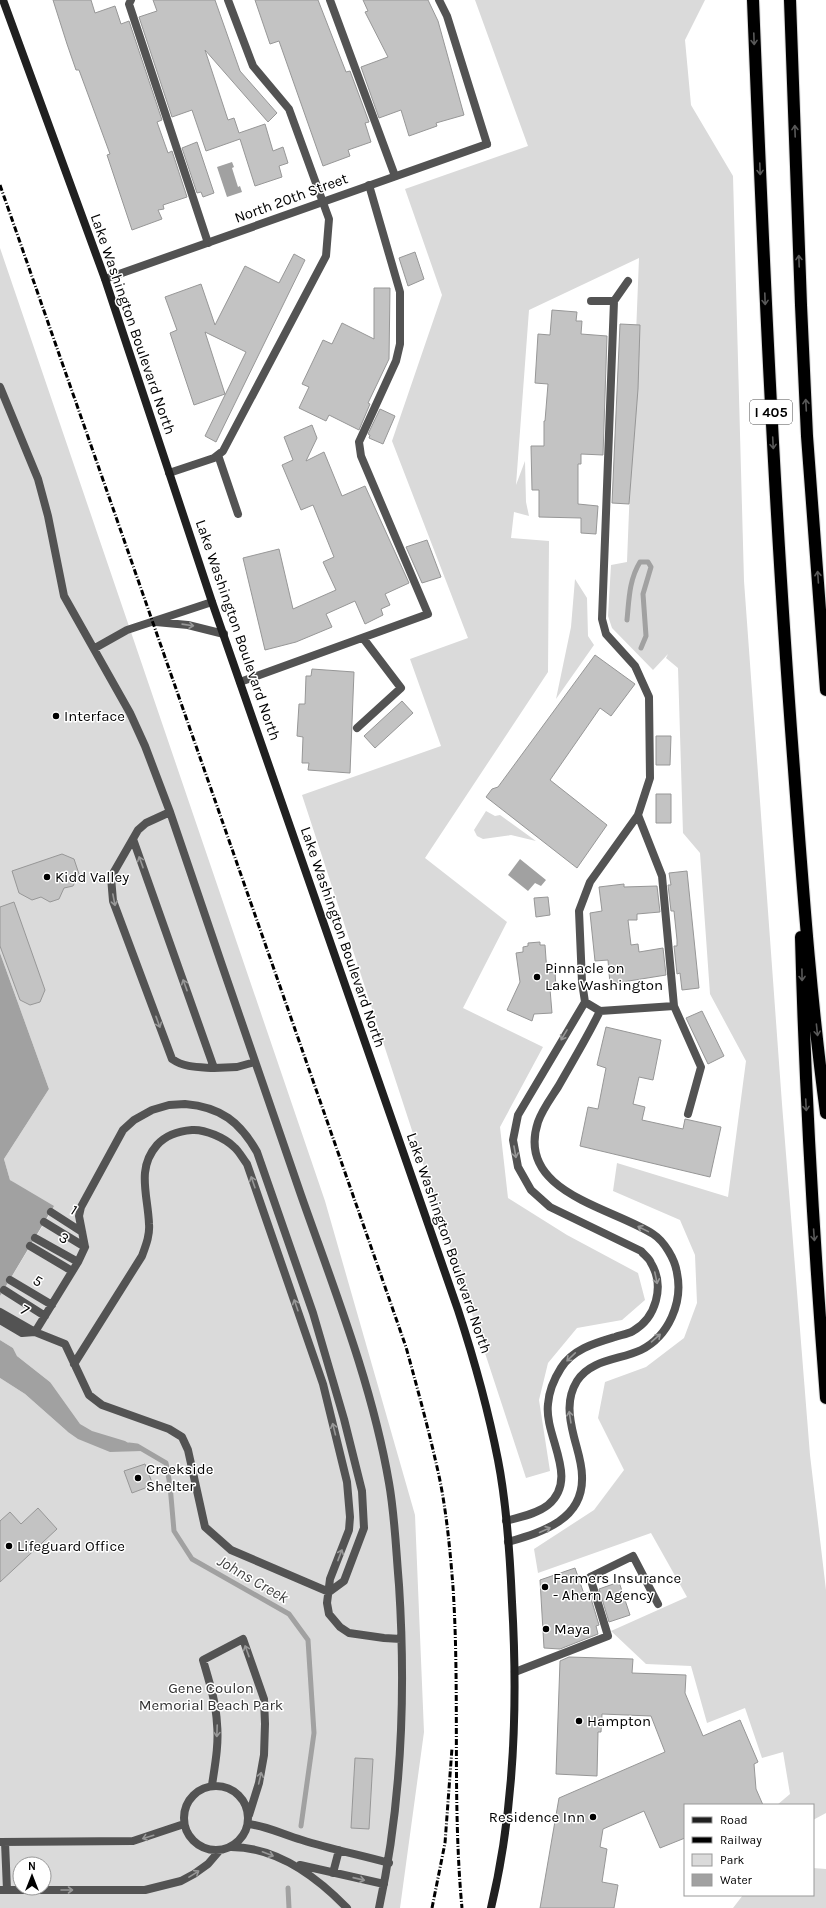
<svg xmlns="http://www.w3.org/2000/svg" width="826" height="1908" font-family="Karla,sans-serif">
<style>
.green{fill:#dadada;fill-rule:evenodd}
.water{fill:#a1a1a1}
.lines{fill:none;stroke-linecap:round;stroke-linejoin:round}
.stream{stroke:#a1a1a1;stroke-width:5}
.building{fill:#c3c3c3;stroke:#979797}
.highway-casing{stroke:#dbdbdb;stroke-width:14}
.lane{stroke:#535353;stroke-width:8}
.street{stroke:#535353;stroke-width:8}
.secondary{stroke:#202020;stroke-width:8}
.highway{stroke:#000;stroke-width:12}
.rail{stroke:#000;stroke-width:3;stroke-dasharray:6 2 1 2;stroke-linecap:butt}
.oneway{stroke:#595959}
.oneway2{stroke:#989898}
.poi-dot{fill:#000;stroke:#fff;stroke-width:1.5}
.labels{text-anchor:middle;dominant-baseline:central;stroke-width:3;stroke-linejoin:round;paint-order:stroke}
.shield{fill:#fff;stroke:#4c4c4c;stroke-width:1}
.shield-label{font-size:14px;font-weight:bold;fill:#000}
.street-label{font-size:15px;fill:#000;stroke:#fff}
.poi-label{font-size:15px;fill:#000;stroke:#fff;text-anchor:start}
.park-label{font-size:15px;fill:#313131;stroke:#fff}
.water-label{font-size:16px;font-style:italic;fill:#424242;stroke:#fff}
</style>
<rect width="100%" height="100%" fill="#fff"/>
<path class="green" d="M475,0H705L685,40L691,105L733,176L744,581L782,1104L810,1455L826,1590V1813L813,1820V1805H777L790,1794L783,1752L762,1758L745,1708L707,1723L691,1666L646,1664L611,1631L687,1597L651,1533L538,1573L534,1549L594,1510L624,1470L598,1418L605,1382L646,1367L684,1338L697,1303L695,1255L680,1220L613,1191L617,1163L728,1197L746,1061L710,994L700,853L683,833L678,668L666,658L668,654L653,670L612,628L608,616L611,565L627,562L639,258L529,310L516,485L525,461L526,502L529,516L514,512L511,538L549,541L548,672L425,858L507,922L463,1008L543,1047L500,1127L508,1198L567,1235L638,1273L645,1300L622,1320L577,1328L548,1363L539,1400L550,1471L526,1478L302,795L441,746L410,659L468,638L392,441L442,295L405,189L528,146Z
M0,248L325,1201L415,1515L424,1732L400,1908H0V1378L25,1394L68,1432L50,1382L17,1356L13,1348L0,1340V1296L51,1212L10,1180L4,1159L49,1089L0,953ZM20,1864H44V1888H20Z
M575,579L587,598L588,636L594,645L556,699L571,627Z
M486,811L495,816L500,815L536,841L511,835L483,839L477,836L474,830Z
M813,1868L826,1869V1908H733L743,1895H813Z"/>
<path class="water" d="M232,162L234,167L232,168L238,187L240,186L242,192L227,197L217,167Z
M520,859L546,880L541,886L535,883L528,891L508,875Z
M0,953L49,1089L4,1159L10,1180L54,1206L0,1296Z
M0,1340L13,1348L17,1356L50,1382L80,1424L92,1431L125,1441L142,1451L110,1452L78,1439L68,1432L25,1394L0,1378Z"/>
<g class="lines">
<path class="stream" d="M627,620C629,600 629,580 640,562H648L651,567L643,594L646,636L641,648
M129,1445L137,1446L166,1463L170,1485L174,1531L192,1559L289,1614L308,1640L314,1733L301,1826
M288,1888L289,1908"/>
</g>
<path class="building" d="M53,0H91L95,13L115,6L121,24L129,21L162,120L157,122L168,153L172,151L187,197L163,205L164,209L158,210L162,219L132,230L107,155L110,154L79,70H76L67,44Z
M153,0H215L240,71L277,113L268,122L205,50L228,120L234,118L239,133L265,124L273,151L283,147L288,163L279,166L282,177L255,186L240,139L206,151L192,110L172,117L139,17L157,11Z
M255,0H318L346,72L350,71L369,122L365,123L371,142L348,150L350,156L323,166L279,41L270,44Z
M363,0H428L438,21L464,115L436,123L437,126L409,136L401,110L379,118L361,67L388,57L365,12L368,11Z
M197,142L214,193L203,197L201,192L197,193L182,148Z
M415,252L424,279L408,286L399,258Z
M294,254L305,260L216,442L205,436L246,352L205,332L225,394L194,405L170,333L177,330L165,297L201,284L215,325L245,266L279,283Z
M374,288H390L389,359L368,403L370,404L359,430L329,415L326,421L299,408L309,387L302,384L323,340L332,344L342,323L374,339Z
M552,310L577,312L576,321H582L581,334L607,336L603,455L581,454V464H578V504L598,506L596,534L581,533V518L539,517V490H532L531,446H544V421H545L548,384L535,383L538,334L550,335Z
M620,324L640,325L638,389L629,504L612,503Z
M380,409L395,416L383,444L369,438L370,435L368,434Z
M312,425L317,438L306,461L324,452L342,496L365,486L409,583L385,594L390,605L381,609L383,615L365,624L355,601L326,614L332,627L296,642L265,650L243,558L279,549L293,609L336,590L323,562L334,557L313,505L301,510L282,465L293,460L284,437Z
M427,540L441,577L422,583L406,547Z
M595,655L635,684L611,716L600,708L550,780L607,825L577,868L486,797L492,789L498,787Z
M312,669L354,672L350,773L308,770L309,763H302L303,737L297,736L299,704H305L306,676H311Z
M402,701L413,713L375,748L364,736Z
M656,736H671L670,765H656Z
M656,794H671V823H656Z
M62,854L74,859L79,874L73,886L64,888L59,899L50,902L41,897L32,900L19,893L12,871Z
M687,871L699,988L682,990L680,973L677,974L674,946H677V940L674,911H671L668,885H671L669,873Z
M624,884V887L657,886L660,912L637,914V920H628L631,945L638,944L639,952L663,948L666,975L610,984L608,960L595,961L590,913L602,911L599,887Z
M548,897L550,915L536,917L534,898Z
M14,902L45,990L40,1002L30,1005L20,1000L0,946V907Z
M540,942V945H545L547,973L555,972L556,988L550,989L552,1013L534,1014L532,1021L507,1010L520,982L516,953L523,952V947L528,946V943Z
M702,1011L724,1056L708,1064L686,1018Z
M606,1027L661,1040L653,1080L639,1077L633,1104L645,1107L642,1120L683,1129L685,1119L721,1127L710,1177L580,1146L588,1107L598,1109L606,1068L597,1065Z
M145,1464L153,1485L132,1493L124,1471Z
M38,1508L57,1529L0,1582V1521L10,1512L21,1524Z
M575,1568L584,1594L589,1592L599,1625L596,1626L598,1634L560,1649L544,1648L540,1580Z
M619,1582L630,1615L609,1622L599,1589Z
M569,1657L633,1659L632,1673L686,1675L685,1693L703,1736L740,1720L758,1762L754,1764L756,1789L763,1805H685V1838L660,1848L644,1811L603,1829L600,1847L607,1849L602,1882L618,1885L614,1908H540L559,1798L665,1752L651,1716L602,1714L601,1732H598L597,1776L556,1774L560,1661Z
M355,1758L373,1759L369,1829L351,1828Z"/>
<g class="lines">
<defs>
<path id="highway" d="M753,0C763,252 774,504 793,756C802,875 810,995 826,1113
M790,0L801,305L807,436L826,690
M801,937C805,1091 814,1245 826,1398"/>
</defs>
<use href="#highway" class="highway-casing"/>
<path class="lane" d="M131,0L129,4L208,243
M330,0L395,176
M439,0L447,16L487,144
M591,301H614L628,281
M0,387L38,479L48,516L64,596L130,713L145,746L170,812C213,940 257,1067 301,1195C334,1289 372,1384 389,1483C395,1517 396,1551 399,1585C406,1694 402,1802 379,1908
M218,455L238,514
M169,473L214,458L223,451L326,256L329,219L289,109L253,66L228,0
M156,622L188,625L224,634
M95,648L127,630L212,602
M240,682L428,614L361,456L359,442L396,361L400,344V292L369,185
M357,728L401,688L363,638
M638,815L662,876L674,1006L701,1067L688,1114
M133,839L214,1068C198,1067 185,1068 172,1059L113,901L111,877L138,830L146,823L170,812
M585,1002L600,1011L674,1006
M214,1068L237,1067L255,1062
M185,1104C221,1107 240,1122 257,1152L313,1313L344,1419L362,1491L364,1528L344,1581L329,1592L231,1550L205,1527L188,1450L182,1437L169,1429L102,1405L89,1395L65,1344L35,1332L78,1262L85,1247L79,1216L81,1207L123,1130L134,1120L152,1110L169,1105Z
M51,1212L82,1232
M44,1222L85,1247
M35,1238L78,1262
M30,1246L72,1271
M10,1280L52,1305
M4,1290L45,1316
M0,1312L35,1332
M0,1320L22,1333L35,1332
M74,1364L142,1256C146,1245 150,1235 149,1224C148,1195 136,1169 157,1145C166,1135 179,1131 192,1130C205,1129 225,1138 234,1147C239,1151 243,1159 247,1164L323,1384L347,1482L350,1517L349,1530L330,1579L327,1603L329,1614L340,1627L349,1633L384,1638L401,1639
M506,1521C519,1517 537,1514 548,1505C580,1478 544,1437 548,1404C549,1391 554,1379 561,1368C573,1349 595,1343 615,1337C621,1335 628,1334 633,1331C656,1318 665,1286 651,1263C649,1258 644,1255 641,1251L550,1207L531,1190L518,1167L513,1140L518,1115L585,1002L582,982L579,911L590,882L638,815L650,778L649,697L635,666L606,634L602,619L614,301
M508,1542C542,1532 584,1520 582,1476C582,1463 577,1449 574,1437C569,1417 566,1399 577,1381C591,1359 620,1360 641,1350C669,1336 683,1302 677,1273C675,1259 664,1241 653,1234C611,1207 515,1192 538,1122C542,1110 551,1098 558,1087C572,1062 587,1038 600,1011
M515,1672L608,1636L590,1577L633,1556L658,1604
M212,1785C215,1765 219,1744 217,1724C216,1702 209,1681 203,1660L243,1639L264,1699L265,1724L264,1755L259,1783L249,1815
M184 1818a32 32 0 1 1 64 0a32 32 0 1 1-64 0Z
M248,1824C267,1826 284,1835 302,1840C330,1849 360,1855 389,1863
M0,1842L133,1841L184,1824
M5,1842L7,1890
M231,1847C277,1847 316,1876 347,1908
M300,1865L384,1884
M333,1873L339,1850
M0,1890H145L181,1881L194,1874L208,1864L220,1850"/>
<path class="street" d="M105,279L487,144"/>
<path class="secondary" d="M3,0L105,279L212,602L458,1310C474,1359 488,1409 498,1460C507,1506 510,1555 512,1602C518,1704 515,1808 491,1908"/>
<use href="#highway" class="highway"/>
<path class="rail" d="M0,185L406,1347C417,1387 428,1427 437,1467C446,1505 450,1549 453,1587C460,1694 452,1802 462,1908
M432,1908L445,1843L452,1748"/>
</g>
<defs><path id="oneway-shaft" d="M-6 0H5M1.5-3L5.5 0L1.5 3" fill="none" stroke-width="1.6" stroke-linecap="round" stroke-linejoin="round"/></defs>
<g class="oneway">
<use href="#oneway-shaft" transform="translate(754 39) rotate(88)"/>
<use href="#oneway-shaft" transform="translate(795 131) rotate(-92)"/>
<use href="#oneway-shaft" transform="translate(760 169) rotate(88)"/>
<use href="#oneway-shaft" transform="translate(799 261) rotate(-92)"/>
<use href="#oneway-shaft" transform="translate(765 299) rotate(88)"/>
<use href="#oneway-shaft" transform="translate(806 405) rotate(-93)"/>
<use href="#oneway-shaft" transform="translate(773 443) rotate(87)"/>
<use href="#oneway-shaft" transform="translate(818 577) rotate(-94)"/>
<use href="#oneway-shaft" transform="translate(802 975) rotate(89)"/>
<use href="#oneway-shaft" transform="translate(817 1030) rotate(84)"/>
<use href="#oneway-shaft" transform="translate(806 1105) rotate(87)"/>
<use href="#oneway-shaft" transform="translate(814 1235) rotate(86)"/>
</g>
<g class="oneway2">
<use href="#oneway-shaft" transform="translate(188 625) rotate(8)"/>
<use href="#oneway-shaft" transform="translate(141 862) rotate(-110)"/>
<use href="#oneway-shaft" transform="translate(114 900) rotate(79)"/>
<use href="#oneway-shaft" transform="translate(185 985) rotate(-110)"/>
<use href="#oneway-shaft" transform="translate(158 1022) rotate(70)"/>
<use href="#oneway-shaft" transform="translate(564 1035) rotate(121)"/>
<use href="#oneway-shaft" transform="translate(515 1152) rotate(80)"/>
<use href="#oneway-shaft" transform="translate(253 1182) rotate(-109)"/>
<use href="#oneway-shaft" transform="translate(643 1229) rotate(-154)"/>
<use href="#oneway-shaft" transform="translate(656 1278) rotate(78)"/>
<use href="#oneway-shaft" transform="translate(296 1305) rotate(-109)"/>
<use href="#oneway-shaft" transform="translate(656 1338) rotate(-41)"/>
<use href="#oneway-shaft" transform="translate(571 1357) rotate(136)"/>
<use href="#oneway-shaft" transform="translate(570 1417) rotate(-99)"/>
<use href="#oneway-shaft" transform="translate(334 1429) rotate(-104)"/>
<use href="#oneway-shaft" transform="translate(545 1530) rotate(-24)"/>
<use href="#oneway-shaft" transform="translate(340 1555) rotate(-69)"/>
<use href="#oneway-shaft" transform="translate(247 1651) rotate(-110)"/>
<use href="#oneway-shaft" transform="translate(217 1731) rotate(92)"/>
<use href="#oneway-shaft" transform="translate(260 1778) rotate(-77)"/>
<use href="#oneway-shaft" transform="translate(148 1837) rotate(163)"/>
<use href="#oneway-shaft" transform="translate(268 1854) rotate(21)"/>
<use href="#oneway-shaft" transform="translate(194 1874) rotate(-32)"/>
<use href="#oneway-shaft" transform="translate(359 1879) rotate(13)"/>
<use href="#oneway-shaft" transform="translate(67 1890)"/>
</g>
<g class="poi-dot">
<circle cx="56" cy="716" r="4"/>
<circle cx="47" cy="877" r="4"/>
<circle cx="537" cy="977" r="4"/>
<circle cx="138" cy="1478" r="4"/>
<circle cx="9" cy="1546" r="4"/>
<circle cx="545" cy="1587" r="4"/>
<circle cx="546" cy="1629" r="4"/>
<circle cx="579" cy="1721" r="4"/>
<circle cx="593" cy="1817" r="4"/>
</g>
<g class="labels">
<rect class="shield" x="750" y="400" width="42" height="24" rx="3"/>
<g class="shield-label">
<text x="771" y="412">I 405</text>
</g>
<g class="street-label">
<text transform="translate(291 198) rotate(-20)">North 20th Street</text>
<text transform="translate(133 324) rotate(71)">Lake Washington Boulevard North</text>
<text transform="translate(238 630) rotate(71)">Lake Washington Boulevard North</text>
<text transform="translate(343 937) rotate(71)">Lake Washington Boulevard North</text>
<text transform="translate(74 1210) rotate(33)">1</text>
<text transform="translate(64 1238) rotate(30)">3</text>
<text transform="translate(449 1243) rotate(71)">Lake Washington Boulevard North</text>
<text transform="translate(38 1281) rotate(31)">5</text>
<text transform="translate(25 1310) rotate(30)">7</text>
</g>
<g class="poi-label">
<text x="64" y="716">Interface</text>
<text x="55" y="877">Kidd Valley</text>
<text x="545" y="968">Pinnacle on<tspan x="545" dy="17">Lake Washington</tspan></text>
<text x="146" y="1469">Creekside<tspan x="146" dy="17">Shelter</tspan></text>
<text x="17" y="1546">Lifeguard Office</text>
<text x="553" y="1578">Farmers Insurance<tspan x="553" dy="17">- Ahern Agency</tspan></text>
<text x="554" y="1629">Maya</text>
<text x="587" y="1721">Hampton</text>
<text x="585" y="1817" text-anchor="end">Residence Inn</text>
</g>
<g class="park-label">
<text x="211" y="1688">Gene Coulon<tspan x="211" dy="17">Memorial Beach Park</tspan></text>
</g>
<g class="water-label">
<text transform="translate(253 1579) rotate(30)">Johns Creek</text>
</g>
</g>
<rect x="684" y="1804" width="130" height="92" fill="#ffffff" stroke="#999999"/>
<rect x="692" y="1817" width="20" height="6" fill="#202020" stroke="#999999"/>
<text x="720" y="1824" font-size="12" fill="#000000">Road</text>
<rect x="692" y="1837" width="20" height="6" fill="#000000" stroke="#999999"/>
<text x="720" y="1844" font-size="12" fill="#000000">Railway</text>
<rect x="692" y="1854" width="20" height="12" fill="#dadada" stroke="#999999"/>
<text x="720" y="1864" font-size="12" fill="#000000">Park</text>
<rect x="692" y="1874" width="20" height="12" fill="#a1a1a1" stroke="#999999"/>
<text x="720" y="1884" font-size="12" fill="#000000">Water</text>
<g transform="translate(32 1876)"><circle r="19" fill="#ffffff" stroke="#999999"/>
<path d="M0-3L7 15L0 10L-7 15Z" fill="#000000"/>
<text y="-6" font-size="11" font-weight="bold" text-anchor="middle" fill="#000000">N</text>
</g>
</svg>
